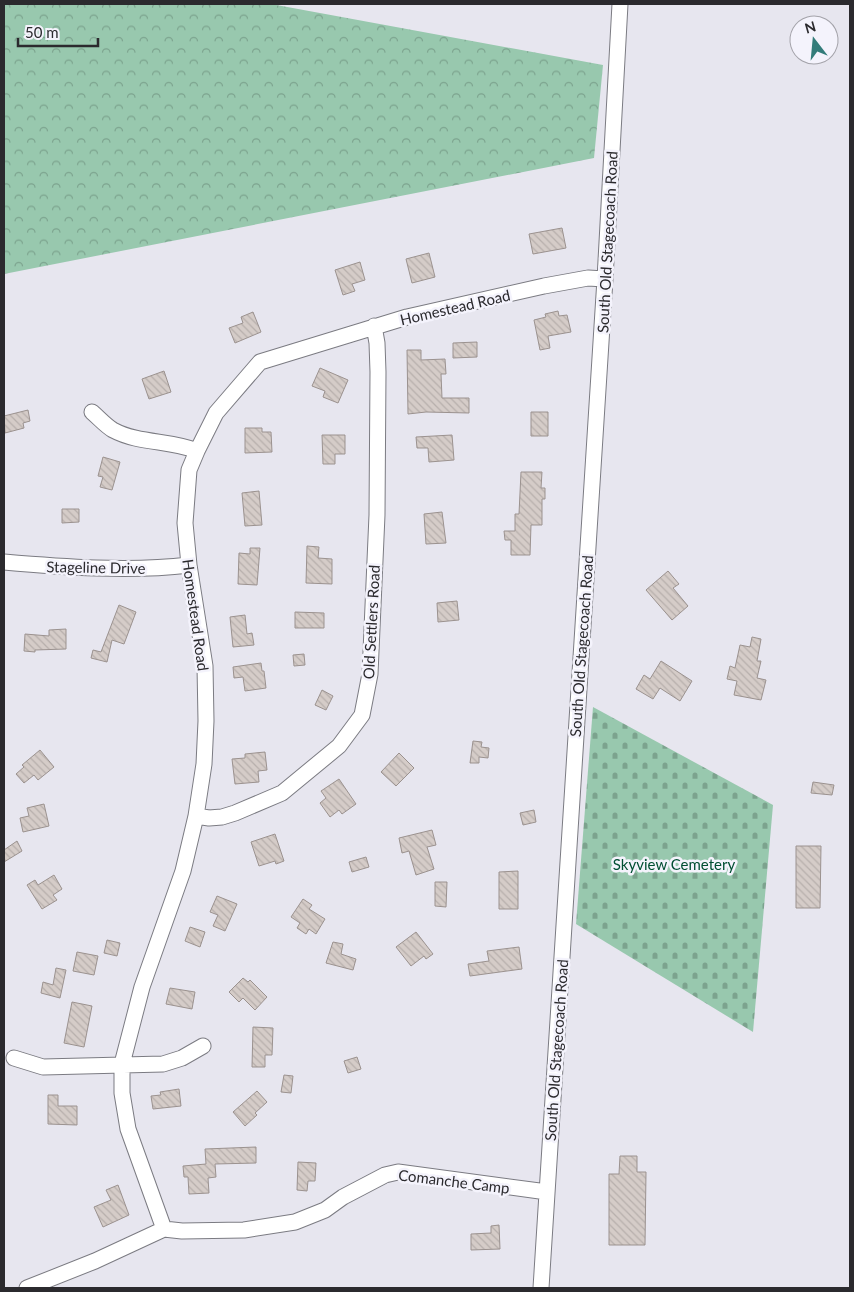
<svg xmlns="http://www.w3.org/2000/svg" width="854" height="1292" font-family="Lato,sans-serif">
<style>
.forest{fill:url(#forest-crowns)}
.cemetery{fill:url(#cemetery-stones)}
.building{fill:url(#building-back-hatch);stroke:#9b928f}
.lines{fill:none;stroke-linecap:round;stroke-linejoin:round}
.minor-casing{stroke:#7b7b82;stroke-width:17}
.minor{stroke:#fff;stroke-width:15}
.labels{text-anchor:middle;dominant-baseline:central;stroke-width:5;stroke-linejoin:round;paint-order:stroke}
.street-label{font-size:15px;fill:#2b2a2e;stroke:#f4f3fc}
.park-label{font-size:15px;fill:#004e32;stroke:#f4f3fc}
</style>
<defs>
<pattern id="forest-crowns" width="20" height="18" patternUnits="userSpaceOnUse" patternTransform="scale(1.25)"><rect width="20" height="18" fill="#98c8ae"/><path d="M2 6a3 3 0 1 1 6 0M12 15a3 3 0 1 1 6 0" fill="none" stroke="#7ca38e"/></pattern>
<pattern id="cemetery-stones" width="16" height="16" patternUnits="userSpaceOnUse" patternTransform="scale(1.25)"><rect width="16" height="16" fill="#98c8ae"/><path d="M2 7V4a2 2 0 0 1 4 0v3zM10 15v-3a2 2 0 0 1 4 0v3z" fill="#7ca38e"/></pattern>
<pattern id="building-back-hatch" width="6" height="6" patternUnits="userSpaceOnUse" patternTransform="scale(1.25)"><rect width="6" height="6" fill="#d5ccc8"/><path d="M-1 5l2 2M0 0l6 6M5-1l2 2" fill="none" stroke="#b7afac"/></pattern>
</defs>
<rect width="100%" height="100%" fill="#e7e6ef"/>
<path class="forest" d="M4,4H271L603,65L594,158L4,274Z"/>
<path class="cemetery" d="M593,707L773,805L753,1032L576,924Z"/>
<path class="building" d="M562,228L566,248L533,254L529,234Z
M429,253L435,277L412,283L406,259Z
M360,262L365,280L352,284L355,291L343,295L335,270Z
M558,311L559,316L567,315L571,332L548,336L550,348L540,350L534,320L546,317L545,314Z
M253,312L261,332L235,343L229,328L243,323L241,317Z
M477,342V357L453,358V343Z
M407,350H421V360L445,359L446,374H441L442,398H469V413L426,412L408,414Z
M320,368L348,380L338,403L323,397L325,391L312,386Z
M164,371L171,392L149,399L142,379Z
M28,410L30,421L23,423L24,428L5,433L4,416Z
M531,412H548V436H531Z
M245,428H262V432H271L272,452L245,453Z
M322,435H345V454H335V464H323Z
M452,435L454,460L429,462L428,448H417L416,437Z
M103,457L120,462L112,490L100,487L103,477L98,476Z
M521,472H542L541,488H545V499H542V525H531L530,555H511V540H505L504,531H515V514H519Z
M259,491L262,525L245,526L242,493Z
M62,509H79V522L62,523Z
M442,512L446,543L426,544L424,514Z
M307,546L319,547L318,558L332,559V584L306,583Z
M250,548H260L257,585L238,584L239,553L250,554Z
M668,571L679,584L673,588L688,606L672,620L646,590Z
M457,601L459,620L438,622L437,603Z
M119,605L136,612L124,644L112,640L107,662L91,658L93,650L101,652Z
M295,612L324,613V628H295Z
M245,615L247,634L252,633L254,645L233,647L230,617Z
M66,629V649L35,650V652L24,651L25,634L49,636V630Z
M752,637L761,639L757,661H761L757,678L766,680L761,700L734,695L737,681L727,679L730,666L735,668L740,645L750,647Z
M304,654L305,665L294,666L293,655Z
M661,661L692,681L680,701L660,688L653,699L636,689L644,675L650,679Z
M261,663L262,671H264L266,688L245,691L243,677L234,678L233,667Z
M322,690L333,696L326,710L315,705Z
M473,741L482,742L481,747L489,748L488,758L479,757V763H470Z
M40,750L54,767L38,780L34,775L24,783L16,774L24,767L22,765Z
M265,752L267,770L258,771L259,782L235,784L232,759L245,758V754Z
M399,753L414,768L396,786L381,772Z
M339,779L356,804L342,814L339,810L330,817L320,803L326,798L321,791Z
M813,782L834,785L832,795L811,793Z
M44,804L49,826L23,832L20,818L29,816L27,808Z
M534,810L536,822L523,825L520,813Z
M432,830L436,845L427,847L434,869L416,875L409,851L402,853L399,838Z
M275,834L284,861L276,864L275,861L259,866L251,842Z
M17,841L22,851L4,862V850Z
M796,846H821L820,908H796Z
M366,857L369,867L352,872L349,862Z
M518,871V909H499V872Z
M54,875L62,889L53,895L57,900L42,909L27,885L35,880L38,885Z
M435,882H447L446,907L435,906Z
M217,896L237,904L225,931L213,926L218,915L210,912Z
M303,899L312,905L309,909L325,919L316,934L309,929L306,934L297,928L300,923L291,917Z
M190,927L205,932L200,947L185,941Z
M416,932L433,954L426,959L424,956L411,966L396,947Z
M107,940L120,943L117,956L104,953Z
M333,942L343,944L341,954L356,959L353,970L326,963Z
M519,947L522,969L470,976L468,964L489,961L487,951Z
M77,952L98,956L94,975L73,971Z
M56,968L66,970L60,998L41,993L43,982L53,985Z
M243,978L248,982L250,980L267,997L255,1010L243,998L239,1002L229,992Z
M170,988L195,992L192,1009L166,1004Z
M72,1002L92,1006L84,1047L64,1043Z
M253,1027L273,1028L272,1055H265V1067H252Z
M357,1057L361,1069L348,1073L344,1061Z
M284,1075L293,1076L291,1093L281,1092Z
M179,1089L181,1106L153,1109L151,1096L161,1095L160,1092Z
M257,1091L267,1102L255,1113L257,1115L245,1126L233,1112Z
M48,1095H58V1106H77V1125L48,1124Z
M256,1147V1163L215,1164L216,1177L208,1178L209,1193L189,1194L188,1177H184L183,1166L206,1164L205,1149Z
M620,1156H637V1172H646L645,1245H609V1174H619Z
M298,1162L316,1163L315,1181H308L307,1191L297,1190Z
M118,1185L129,1215L103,1227L94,1207L111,1200L106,1190Z
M499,1225L500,1249L471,1250V1234L491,1233V1226Z"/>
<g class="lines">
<defs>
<path id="minor" d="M92,412C99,418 106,426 113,430C139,444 171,440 197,451
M4,562C62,567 130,572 189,565
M196,816L209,818L222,817L235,813L282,793L339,746L362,715L370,674L377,515L378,372L377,343L374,326
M14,1058L43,1067L163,1064L182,1058L203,1046
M164,1229L128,1129L122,1093V1064L142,987L183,871L196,816L204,764L206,721L205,666L189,565L185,523L189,470L197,451L216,413L260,362L407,317L544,286L588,278L605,279
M164,1229L182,1231L244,1230L295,1222L325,1210L343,1197L385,1175L398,1172L547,1192
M27,1288L95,1261L164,1229
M541,1288L605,279L620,4"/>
</defs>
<use href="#minor" class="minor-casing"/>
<use href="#minor" class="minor"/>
</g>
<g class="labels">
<g class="street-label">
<text transform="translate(607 242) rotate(-87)">South Old Stagecoach Road</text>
<text transform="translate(455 307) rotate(-13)">Homestead Road</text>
<text transform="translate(96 567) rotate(1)">Stageline Drive</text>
<text transform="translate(196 615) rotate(82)">Homestead Road</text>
<text transform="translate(371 622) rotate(-87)">Old Settlers Road</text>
<text transform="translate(581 646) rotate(-86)">South Old Stagecoach Road</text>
<text transform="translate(556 1050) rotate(-86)">South Old Stagecoach Road</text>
<text transform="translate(454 1181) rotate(7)">Comanche Camp</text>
</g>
<g class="park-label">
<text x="674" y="864">Skyview Cemetery</text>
</g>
</g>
<rect width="854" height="1292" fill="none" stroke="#2b2a2e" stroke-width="10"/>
<g transform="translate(814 40) rotate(344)"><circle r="24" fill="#f4f3fc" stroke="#a4a3aa"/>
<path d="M0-4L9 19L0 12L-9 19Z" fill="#337c7a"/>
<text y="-8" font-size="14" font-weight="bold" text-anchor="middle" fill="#2b2a2e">N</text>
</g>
<path d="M18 38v8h80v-8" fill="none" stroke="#2b2a2e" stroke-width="2.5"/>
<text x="25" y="38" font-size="15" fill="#2b2a2e" stroke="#f4f3fc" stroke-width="4" paint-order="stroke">50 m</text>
</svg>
